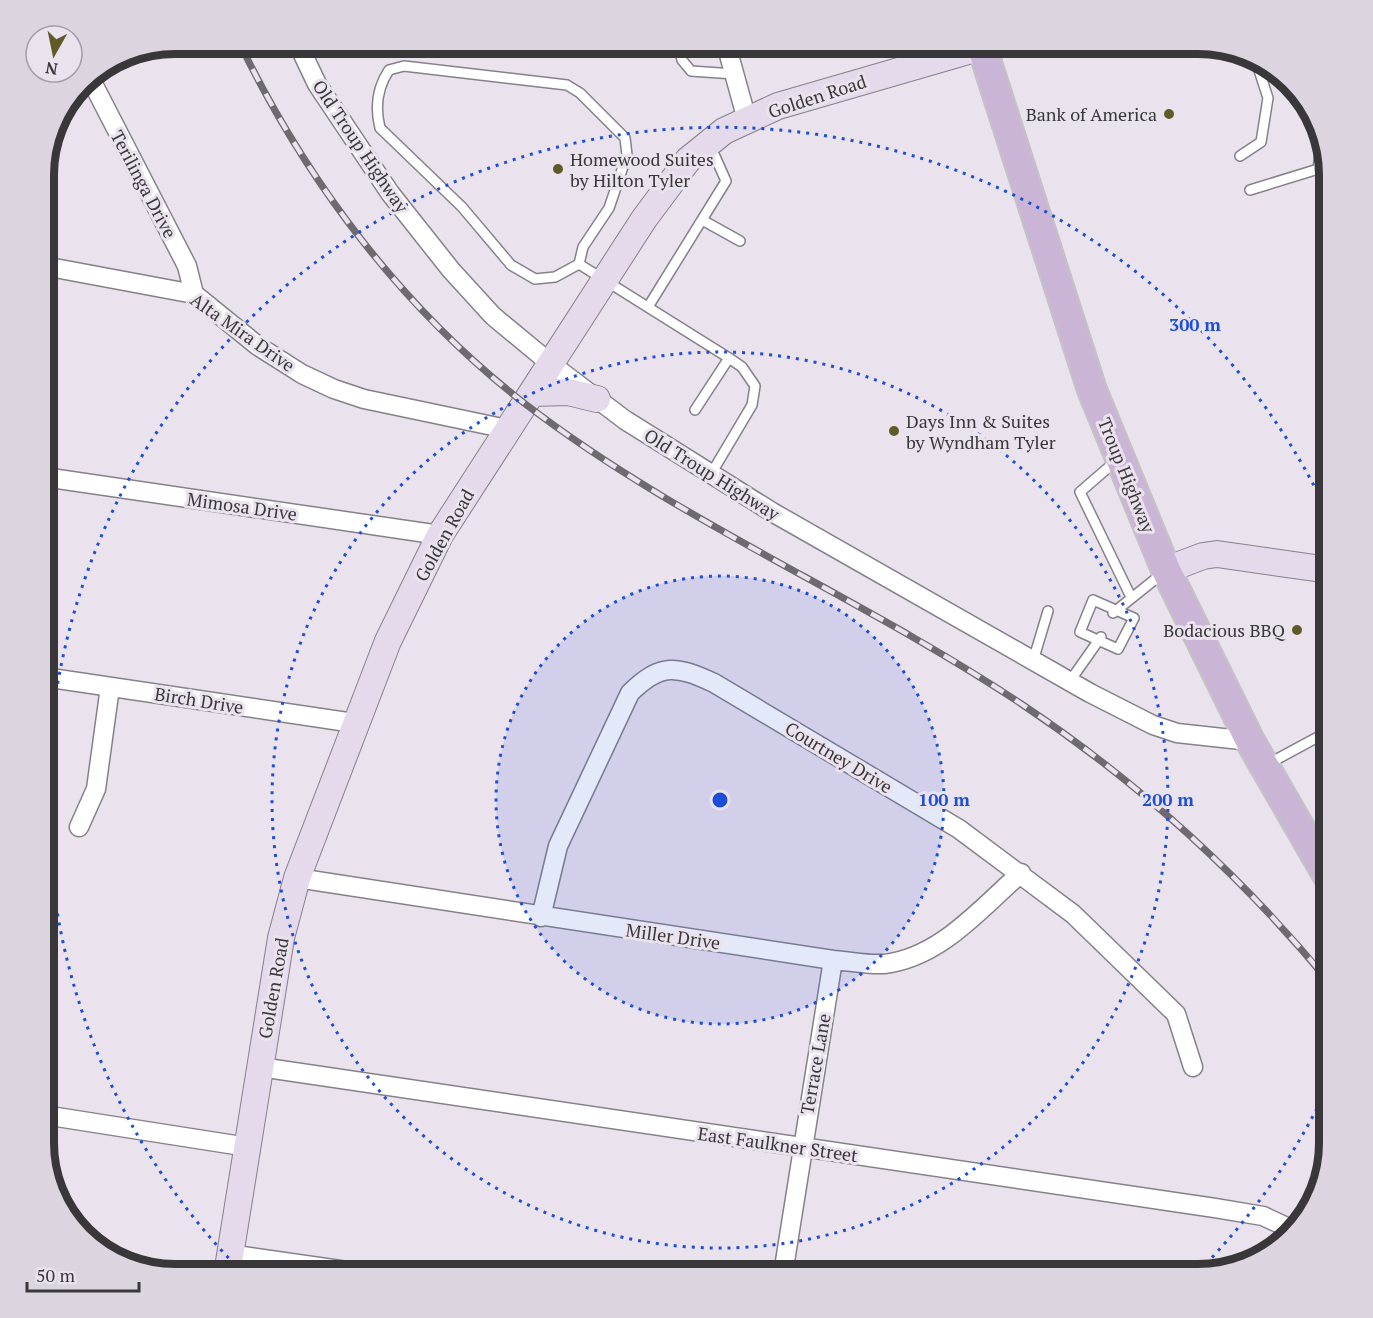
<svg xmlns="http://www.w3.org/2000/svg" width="1373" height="1318" font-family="'PT Serif',serif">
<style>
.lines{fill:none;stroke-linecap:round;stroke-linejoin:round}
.lane-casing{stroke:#86808a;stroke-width:12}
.street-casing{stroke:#86808a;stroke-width:21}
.secondary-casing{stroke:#86808a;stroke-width:28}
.primary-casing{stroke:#c4c3c4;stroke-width:32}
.lane{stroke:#fff;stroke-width:9}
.street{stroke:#fff;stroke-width:18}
.secondary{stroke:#e5daeb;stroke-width:26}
.primary{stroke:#cbb5d6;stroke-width:28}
.rail-casing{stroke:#6f6a70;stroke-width:7}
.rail{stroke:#eae2ed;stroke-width:4.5;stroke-dasharray:14;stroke-linecap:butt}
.ring{fill:none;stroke:#1d4ed8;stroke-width:3;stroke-dasharray:3 6}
.poi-dot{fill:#5f5b28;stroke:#eae2ed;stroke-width:2}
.labels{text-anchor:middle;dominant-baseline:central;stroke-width:6;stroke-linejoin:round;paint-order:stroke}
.street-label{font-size:18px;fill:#3a373b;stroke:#eae2ed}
.poi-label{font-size:18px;fill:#3a373b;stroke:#eae2ed;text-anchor:end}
.rim{fill:none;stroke:#3a373b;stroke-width:8}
.centre{fill:#1d4ed8;stroke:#eae2ed;stroke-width:3}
.ring-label{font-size:18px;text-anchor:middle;font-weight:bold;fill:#1d4ed8;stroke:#eae2ed;stroke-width:6;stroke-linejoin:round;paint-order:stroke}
</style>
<rect width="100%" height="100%" fill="#eae2ed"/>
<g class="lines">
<defs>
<path id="lane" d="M678,44L682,60L691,71L734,74
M404,66L567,85L580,93L625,138L627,155L609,208L583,247L579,264L555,277L535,279L511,265L462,207L380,128C375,108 377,88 389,70Z
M1240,156L1261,142L1268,98L1256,61
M1318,169L1322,139
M1250,190L1328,166
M704,221L740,241
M579,264L729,358
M648,307L726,181L709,143
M695,410L729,358L742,367L755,386L752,405L711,474
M1117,460L1080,492L1131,597
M1093,600L1134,618L1118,649L1080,632Z
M1113,613L1163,573
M1033,661L1048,611
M1070,681L1101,637
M1268,764L1329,731"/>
<path id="street" d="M298,44L317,84L390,193L451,270L493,316L551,364L625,420L772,512L1090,693L1153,725L1177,733L1250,741
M726,44L747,120
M89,76L187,266L194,294
M44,266L194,294L258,346L302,374L334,389L364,399L507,429
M44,477L440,535
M44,677L354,723
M79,827L96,789L110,687
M297,878L833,960C849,961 867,965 884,964C940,958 981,908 1021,873
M541,917L558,846L630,693C661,662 677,666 714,683L959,829L1073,914L1176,1014L1193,1067
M260,1067L1215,1208L1263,1216L1293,1230
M44,1115L248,1147
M229,1254L368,1274
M783,1274L833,960"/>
<path id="secondary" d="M532,393L568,392L597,399
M1166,570L1203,556L1217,554L1329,570
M227,1274L281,938L297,878L388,641L440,535L644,219L688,160L724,131L778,106L992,44"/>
<path id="primary" d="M981,44L1092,390L1166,570L1250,741L1329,878"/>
</defs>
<use href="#lane" class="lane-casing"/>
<use href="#street" class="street-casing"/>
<use href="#secondary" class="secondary-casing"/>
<use href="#primary" class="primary-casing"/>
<use href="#lane" class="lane"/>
<use href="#street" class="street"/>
<use href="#secondary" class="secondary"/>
<use href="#primary" class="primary"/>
<defs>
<path id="rail" d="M240,44C307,182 402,308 524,403C677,521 859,596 1020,703C1137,781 1240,874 1329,982"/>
</defs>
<use href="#rail" class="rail-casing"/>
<use href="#rail" class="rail"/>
</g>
<circle cx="720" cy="800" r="224" fill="#1d4ed8" fill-opacity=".12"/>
<g class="ring">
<circle cx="720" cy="800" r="224"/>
<circle cx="720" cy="800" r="448"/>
<path d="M1329 1084A672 672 0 0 1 1199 1271M241 1271A672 672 0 1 1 1329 516"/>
</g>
<g class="poi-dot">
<circle cx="1169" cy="114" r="6"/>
<circle cx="558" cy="169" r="6"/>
<circle cx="894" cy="431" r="6"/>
<circle cx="1297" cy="630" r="6"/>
</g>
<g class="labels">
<g class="street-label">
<text transform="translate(817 96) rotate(-18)">Golden Road</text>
<text transform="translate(361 146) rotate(56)">Old Troup Highway</text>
<text transform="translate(144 184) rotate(62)">Terilinga Drive</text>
<text transform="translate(243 332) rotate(35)">Alta Mira Drive</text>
<text transform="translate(712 474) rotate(32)">Old Troup Highway</text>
<text transform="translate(1127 475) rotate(68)">Troup Highway</text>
<text transform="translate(242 506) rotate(8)">Mimosa Drive</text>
<text transform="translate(444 535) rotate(-61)">Golden Road</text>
<text transform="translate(199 700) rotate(9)">Birch Drive</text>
<text transform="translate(839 757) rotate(31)">Courtney Drive</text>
<text transform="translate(673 936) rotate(8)">Miller Drive</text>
<text transform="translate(273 988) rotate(-80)">Golden Road</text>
<text transform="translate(815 1064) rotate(-80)">Terrace Lane</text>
<text transform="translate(778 1144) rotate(8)">East Faulkner Street</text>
</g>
<g class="poi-label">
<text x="1157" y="114">Bank of America</text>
<text x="570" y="159" text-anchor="start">Homewood Suites<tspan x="570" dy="21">by Hilton Tyler</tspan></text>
<text x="906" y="421" text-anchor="start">Days Inn &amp; Suites<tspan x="906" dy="21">by Wyndham Tyler</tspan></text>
<text x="1285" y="630">Bodacious BBQ</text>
</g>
</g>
<path d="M0 0H1373V1318H0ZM175 54H1198A121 121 0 0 1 1319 175V1143A121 121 0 0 1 1198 1264H175A121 121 0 0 1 54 1143V175A121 121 0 0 1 175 54Z" fill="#dcd4df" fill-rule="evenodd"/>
<path class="rim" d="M175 54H1198A121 121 0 0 1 1319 175V1143A121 121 0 0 1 1198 1264H175A121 121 0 0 1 54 1143V175A121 121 0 0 1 175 54Z"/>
<circle cx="720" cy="800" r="9" class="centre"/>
<g class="ring-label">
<text x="1195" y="331">300 m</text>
<text x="944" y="806">100 m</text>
<text x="1168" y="806">200 m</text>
</g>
<g transform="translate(54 54) rotate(189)"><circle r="28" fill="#eae2ed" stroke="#a49ea6" stroke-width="1.5"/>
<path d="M0-4.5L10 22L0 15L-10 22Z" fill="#5f5b28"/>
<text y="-9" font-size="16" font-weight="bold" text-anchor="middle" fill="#3a373b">N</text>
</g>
<path d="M27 1282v9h112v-9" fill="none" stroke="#3a373b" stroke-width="3"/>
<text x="36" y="1282" font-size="18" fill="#3a373b" stroke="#eae2ed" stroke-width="4.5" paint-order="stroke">50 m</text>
</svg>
